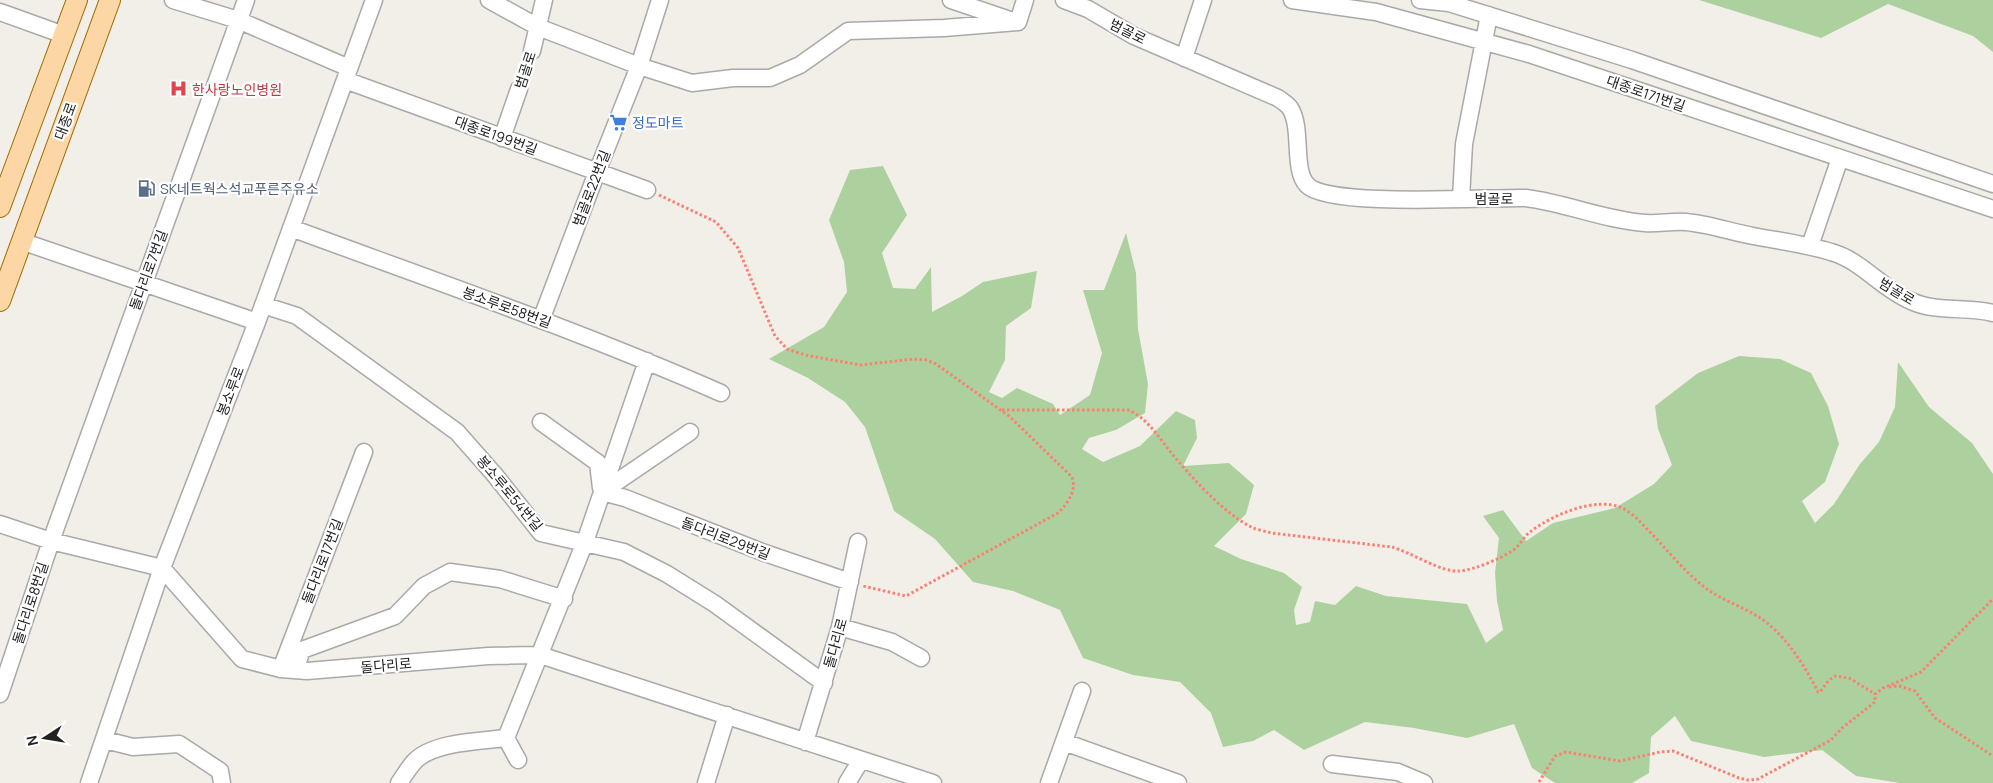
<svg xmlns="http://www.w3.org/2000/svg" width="1993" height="783" font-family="Manrope,'Noto Sans KR',sans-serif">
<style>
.forest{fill:#add19e}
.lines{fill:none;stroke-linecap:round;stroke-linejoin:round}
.minor-casing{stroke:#a9a9a9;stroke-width:19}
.major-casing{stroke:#a06b00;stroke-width:22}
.path{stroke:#fa8072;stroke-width:3;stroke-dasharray:2.5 2.5;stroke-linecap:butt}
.minor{stroke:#fff;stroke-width:16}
.major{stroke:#fcd6a4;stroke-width:20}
.labels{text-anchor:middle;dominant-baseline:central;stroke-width:4.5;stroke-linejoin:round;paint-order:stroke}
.street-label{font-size:14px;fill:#222;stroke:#fff}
.health-label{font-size:14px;fill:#be3a42;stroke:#fff;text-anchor:start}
.shop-label{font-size:14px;fill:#366cbe;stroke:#fff;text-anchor:start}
.service-label{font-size:14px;fill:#4e5e75;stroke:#fff;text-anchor:start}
</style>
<rect width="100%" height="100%" fill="#f2efe9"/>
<path class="forest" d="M1699,0H1993V52L1973,36L1888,4L1821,38Z
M883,166L907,215L882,253L893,288L915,289L931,267L932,312L962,296L983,282L1037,271L1031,308L1006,326L1005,360L989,392L1002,398L1017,388L1053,404L1060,415L1090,395L1102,353L1083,290H1104L1126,233L1136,273L1138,329L1148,384L1145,413L1116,430L1089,438L1082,449L1103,462L1140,446L1176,411L1195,420L1197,438L1183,466L1229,463L1254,485L1246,514L1214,546L1241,559L1284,573L1302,587L1294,610L1296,625L1310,622L1315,601L1335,605L1356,586L1386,596L1467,604L1486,643L1503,630L1497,601L1495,573L1499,538L1483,516L1503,510L1526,541L1553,523L1615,508L1654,484L1672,465L1658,429L1655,406L1698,373L1739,356L1780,359L1811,373L1828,406L1839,444L1825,482L1802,501L1815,523L1834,504L1860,464L1879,442L1895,407L1898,362L1929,407L1972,443L1993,474V783H1900L1856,776L1822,750L1764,757L1691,741L1675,716L1651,737L1649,773L1632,783H1555L1532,768L1514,724L1467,738L1414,728L1365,722L1304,750L1274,730L1253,741L1223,747L1211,713L1180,682L1133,675L1083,658L1060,610L1013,591L973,582L935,539L894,511L865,427L845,402L808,378L769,359L824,327L847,292L844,262L829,220L850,170Z"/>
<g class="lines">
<defs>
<path id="minor" d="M173,0L238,20L349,68
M489,0L538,27L639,66L692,83L733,78H770L800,65L848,31L944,28L1018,22
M951,0L1010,20
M1064,0L1088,9L1134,36L1278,98C1282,101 1287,104 1290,108C1303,128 1292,169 1307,185C1328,208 1489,197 1526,198C1566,203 1604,220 1645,223C1658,224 1672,221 1686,222C1709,224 1731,232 1753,236C1779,241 1805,244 1831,252C1861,260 1882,289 1911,301C1937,313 1966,306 1993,313
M1292,0L1376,12L1529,54L1993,209
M1420,0L1449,3L1632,60L1993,184
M0,12L64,35
M1018,22L1025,0
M532,51L544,0
M1184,58L1203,0
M345,80L647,190
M502,138L519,89
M1461,198L1464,144L1489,15
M291,228C435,281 580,331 721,393
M21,241L257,322
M1810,246L1840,158
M263,305L297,316L457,432L494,474L541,533L624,552L667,574L715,604L824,683
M541,320L597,172L639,66L660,0
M541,422L598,463L601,488
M602,492L625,498L762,552L850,582
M602,492L690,432
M0,524L51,541L162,568L242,659L281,669L307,671L488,656L540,655L933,783
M840,627L892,642L921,658
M281,669L364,452
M295,670L302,650L395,616L424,586L450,572L500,579L564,599
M0,694L51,541L246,0
M506,738L518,760
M105,740L133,747L179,744L220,771L222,783
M805,742L840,627L858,542
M1064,742L1178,783
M1332,764L1398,772L1424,783
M89,783L162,568L257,322L374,0
M399,783C404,776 409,767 415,761C433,742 481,741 506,738L585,542L647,361
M706,783L727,715
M847,783L861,760
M1049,783L1082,691"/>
<path id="major" d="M0,207L77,0
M0,301L110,0"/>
</defs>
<use href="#minor" class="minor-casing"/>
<use href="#major" class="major-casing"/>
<path class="path" d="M659,195L716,222L738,248L775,336L787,349L805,355L860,365L914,359L927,360L936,364L1009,416L1072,477C1077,490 1068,503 1058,513L906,596L863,586
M1002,410H1128C1146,417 1157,435 1169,450C1190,476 1223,513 1253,528C1258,530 1265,531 1271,533L1392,547C1410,552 1443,573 1459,571C1474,570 1500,559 1512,551C1520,546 1523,537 1530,532C1552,515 1596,496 1622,508C1633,513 1640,522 1648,530C1667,549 1685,573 1707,589C1722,600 1741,606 1757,616C1783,631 1805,666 1818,692H1820L1829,680L1835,676L1849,678L1875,694
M1889,687L1899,686L1915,691L1935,718L1993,756
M1539,782L1555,756L1566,752L1620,761L1660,752L1673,751L1739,778L1748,780L1758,779L1831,740L1842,728L1875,702V694L1883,688L1921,672L1993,599"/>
<use href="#minor" class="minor"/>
<use href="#major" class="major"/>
</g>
<defs>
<symbol id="hospital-bare" viewBox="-9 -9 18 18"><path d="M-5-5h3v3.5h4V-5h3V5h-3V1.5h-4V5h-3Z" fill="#e0444e" stroke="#fff" stroke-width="2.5" paint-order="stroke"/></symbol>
<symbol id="supermarket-bare" viewBox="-9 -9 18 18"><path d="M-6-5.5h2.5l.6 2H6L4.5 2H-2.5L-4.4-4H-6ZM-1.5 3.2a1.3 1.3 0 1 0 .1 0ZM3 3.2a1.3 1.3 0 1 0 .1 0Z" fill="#3f7fe0" stroke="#fff" stroke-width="2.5" paint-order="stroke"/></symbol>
<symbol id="fuel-bare" viewBox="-9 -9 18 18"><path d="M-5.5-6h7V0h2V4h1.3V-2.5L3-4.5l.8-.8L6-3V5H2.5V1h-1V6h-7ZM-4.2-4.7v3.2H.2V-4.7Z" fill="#5c6f8a" stroke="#fff" stroke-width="2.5" paint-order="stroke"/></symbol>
</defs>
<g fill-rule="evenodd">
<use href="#hospital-bare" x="166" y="76" width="25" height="25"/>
<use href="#supermarket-bare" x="606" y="110" width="25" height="25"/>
<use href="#fuel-bare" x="134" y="176" width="25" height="25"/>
</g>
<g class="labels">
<g class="street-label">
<text transform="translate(1128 31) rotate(27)">범골로</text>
<text transform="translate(525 70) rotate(-72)">범골로</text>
<text transform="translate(1646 93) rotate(19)">대종로171번길</text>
<text transform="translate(65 121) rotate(-70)">대종로</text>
<text transform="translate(496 135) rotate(20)">대종로199번길</text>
<text transform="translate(591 188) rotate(-69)">범골로22번길</text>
<text x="1494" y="198">범골로</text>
<text transform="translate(148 270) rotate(-70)">돌다리로7번길</text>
<text transform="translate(1897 291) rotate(31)">범골로</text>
<text transform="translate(507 307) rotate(20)">봉소루로58번길</text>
<text transform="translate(230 391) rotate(-69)">봉소루로</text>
<text transform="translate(510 493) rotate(50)">봉소루로54번길</text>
<text transform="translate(726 538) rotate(21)">돌다리로29번길</text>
<text transform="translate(322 561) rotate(-69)">돌다리로17번길</text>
<text transform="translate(30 603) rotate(-72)">돌다리로8번길</text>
<text transform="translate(835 643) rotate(-74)">돌다리로</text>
<text transform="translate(386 665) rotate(-5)">돌다리로</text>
</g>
<g class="health-label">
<text x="192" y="89">한사랑노인병원</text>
</g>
<g class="shop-label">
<text x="632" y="122">정도마트</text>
</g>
<g class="service-label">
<text x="160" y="188">SK네트웍스석교푸른주유소</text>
</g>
</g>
<g transform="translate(45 738) rotate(258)" stroke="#ffffff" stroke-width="4" paint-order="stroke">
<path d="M0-4L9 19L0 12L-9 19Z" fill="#222222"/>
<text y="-8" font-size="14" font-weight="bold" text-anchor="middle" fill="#222222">N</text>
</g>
</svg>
